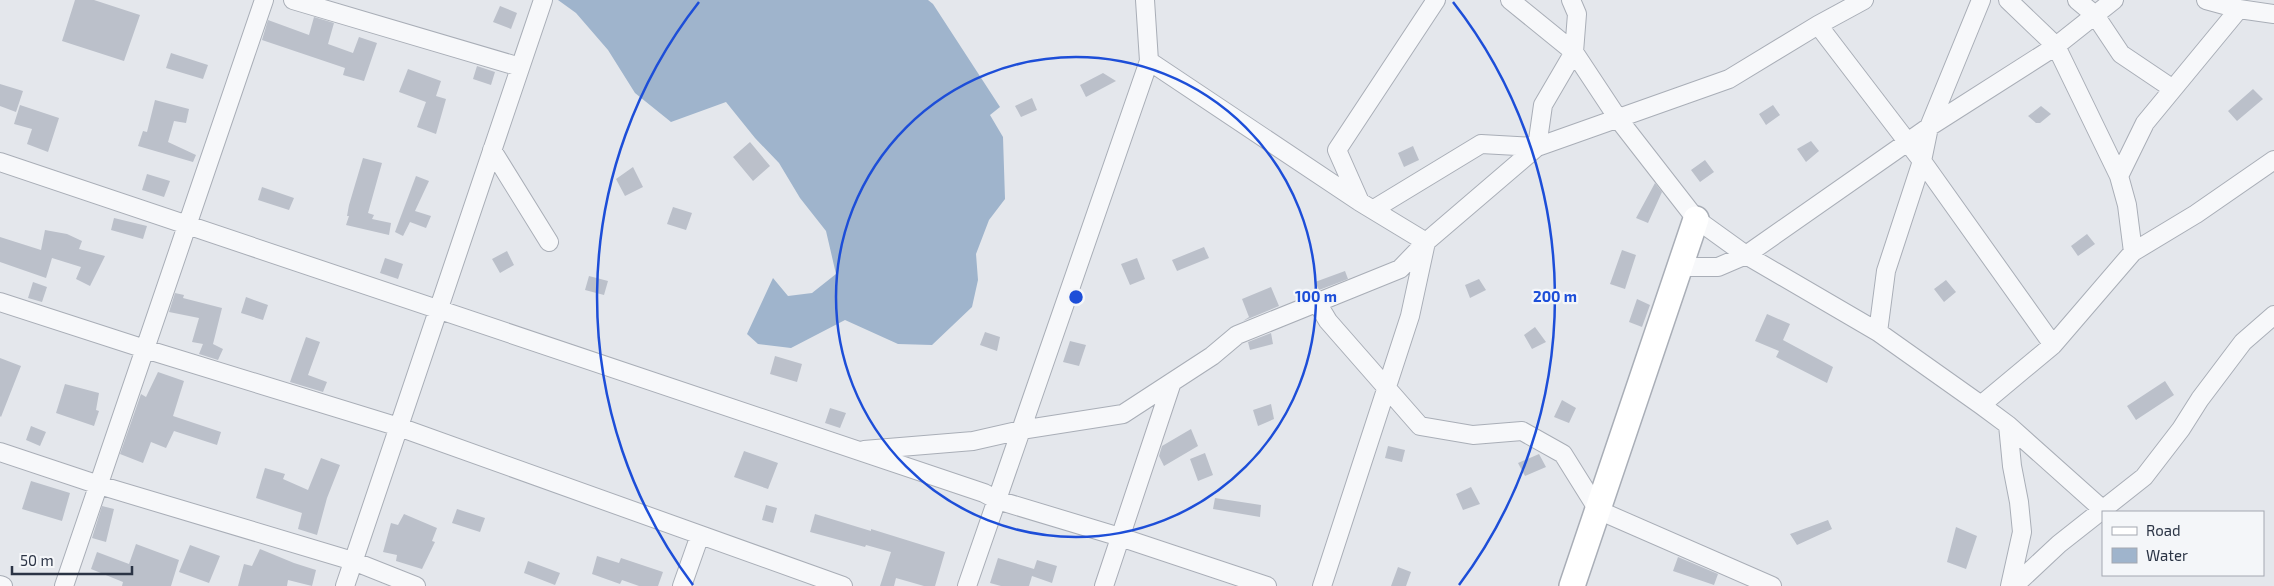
<svg xmlns="http://www.w3.org/2000/svg" width="2274" height="586" font-family="'Exo 2',sans-serif">
<style>
.water{fill:#9fb4cc}
.building{fill:#bbc0ca}
.lines{fill:none;stroke-linecap:round;stroke-linejoin:round}
.street-casing{stroke:#a9aeb7;stroke-width:20}
.secondary-casing{stroke:#a9aeb7;stroke-width:28}
.street{stroke:#f7f8fa;stroke-width:18}
.secondary{stroke:#fff;stroke-width:25}
.ring{fill:none;stroke:#1d4ed8;stroke-width:2.5}
.centre{fill:#1d4ed8;stroke:#f4f6f9;stroke-width:2.5}
.ring-label{font-size:15px;text-anchor:middle;font-weight:bold;fill:#1d4ed8;stroke:#f4f6f9;stroke-width:4.5;stroke-linejoin:round;paint-order:stroke}
</style>
<rect width="100%" height="100%" fill="#e4e7ec"/>
<path class="water" d="M558,0H928L933,4L1000,107L990,115L1003,137L1005,199L989,220L976,254L978,280L972,307L932,345L898,344L845,320L791,348L758,344L747,334L773,278L788,296L812,293L836,274L826,231L800,198L779,163L755,138L726,102L671,122L635,93L608,50L576,13Z"/>
<path class="building" d="M75,0H94L140,15L124,61L62,41Z
M500,6L517,13L511,29L493,22Z
M314,17L334,23L328,44L353,53L359,37L377,43L364,81L343,75L345,68L262,40L268,20L309,35Z
M171,53L208,65L203,79L166,68Z
M477,66L495,72L491,85L473,79Z
M408,69L441,81L436,96L446,99L436,134L417,127L426,102L399,92Z
M1103,73L1116,81L1086,97L1080,85Z
M0,84L23,91L16,112L0,106Z
M2253,89L2263,99L2237,121L2228,111Z
M1032,98L1037,110L1021,117L1015,106Z
M155,100L189,109L186,123L174,121L168,142L196,155L193,162L138,146L143,131L147,132Z
M20,105L59,118L48,152L27,144L32,129L14,124Z
M1773,105L1780,115L1766,125L1759,114Z
M2041,106L2051,114L2040,123H2036L2028,116Z
M1811,141L1819,151L1806,162L1797,149Z
M750,142L770,166L753,181L733,157Z
M1413,146L1419,160L1404,167L1398,153Z
M363,158L382,163L368,213L374,215L372,219L391,223L389,235L346,225L349,216H347L349,205Z
M1705,160L1714,172L1700,182L1691,170Z
M633,167L643,187L625,196L616,179Z
M147,174L170,181L164,197L142,190Z
M416,176L429,181L415,211L431,216L426,228L410,222L403,236L395,232Z
M1655,183L1662,192L1648,223L1636,218Z
M262,187L294,198L289,210L258,200Z
M673,207L692,213L686,230L667,224Z
M114,218L147,226L143,239L111,230Z
M45,230L67,234L82,241L79,249L105,256L90,286L76,279L81,267L52,258L46,278L0,262V237L41,250Z
M2087,234L2095,244L2078,256L2071,246Z
M1204,247L1209,258L1177,271L1172,260Z
M1622,250L1636,255L1625,289L1610,284Z
M507,251L514,265L500,273L492,259Z
M385,258L403,264L398,279L380,273Z
M1137,258L1145,279L1130,285L1121,264Z
M1345,271L1348,279L1319,290L1315,282Z
M589,276L608,281L604,295L585,290Z
M1479,279L1486,290L1470,298L1465,285Z
M1946,280L1956,292L1944,302L1934,289Z
M33,282L47,287L42,302L28,298Z
M1271,287L1279,306L1243,321L1249,317L1242,299Z
M175,293L184,295L183,298L222,308L213,344L223,349L218,360L199,354L203,344L192,342L199,318L169,312Z
M246,297L268,305L263,320L241,313Z
M1637,299L1650,305L1642,327L1629,322Z
M1767,314L1790,324L1783,340L1833,367L1827,383L1776,357L1779,351L1755,341Z
M1535,327L1546,342L1532,349L1524,335Z
M985,332L1000,337L997,351L980,345Z
M1271,333L1273,344L1250,350L1248,342Z
M306,337L320,342L308,375L327,382L323,392L290,382Z
M1070,341L1086,345L1079,366L1063,362Z
M775,356L802,364L797,382L770,374Z
M0,358L21,366L1,417L0,416Z
M158,372L184,381L173,416L221,432L217,445L174,431L166,448L151,442L143,463L120,454L141,394L146,397Z
M2165,381L2174,395L2136,420L2127,406Z
M65,384L99,393L96,410L99,411L94,426L56,413Z
M1562,400L1576,408L1569,423L1554,417Z
M1271,404L1274,419L1258,426L1253,410Z
M830,408L846,413L840,428L825,423Z
M31,426L46,432L40,446L26,440Z
M1191,429L1198,446L1164,466L1159,456L1162,446Z
M1388,446L1405,450L1402,462L1385,458Z
M744,451L778,463L768,489L734,477Z
M1205,453L1213,475L1198,481L1190,459Z
M1539,454L1546,467L1525,476L1518,463Z
M321,458L340,465L327,498L317,535L298,529L302,513L256,498L265,468L285,474L283,479L308,490Z
M31,481L70,493L62,521L22,509Z
M1471,487L1480,504L1463,510L1456,494Z
M1215,498L1261,505L1260,517L1213,509Z
M766,505L777,508L773,523L762,520Z
M102,506L114,509L106,542L92,538Z
M457,509L485,518L480,532L452,523Z
M404,514L437,528L432,541L435,542L422,569L396,561L397,555L383,552L391,523L398,525Z
M815,514L871,531V529L945,552L935,586H924L896,578L894,586H880L891,552L866,545L865,547L810,532Z
M1828,520L1832,529L1797,545L1790,534Z
M1956,527L1977,536L1966,569L1947,562Z
M136,544L179,560L171,586H122L123,582L91,569L97,552L129,564Z
M190,545L220,556L209,583L179,572Z
M260,549L294,563L316,570L312,586L288,580L287,586H238L244,564L252,566Z
M597,556L619,563L621,558L663,572L658,586H639L622,580L620,584L592,574Z
M1678,557L1718,574L1714,585L1673,571Z
M998,558L1034,569L1037,560L1057,566L1052,583L1032,576L1029,586H1001L990,583Z
M528,561L560,573L555,585L524,573Z
M1398,567L1411,572L1406,586H1391Z"/>
<g class="lines">
<defs>
<path id="street" d="M293,0L520,67
M1510,0L1574,52L1619,120L1696,219L1746,255L1878,332L1981,405L2008,425L2102,509
M2008,0L2056,46L2119,176L2127,205L2133,252
M2077,0L2095,15L2121,54L2173,89
M2206,0L2239,9L2274,14
M1818,25L1922,161L2053,345
M492,150L549,242
M0,162C329,271 656,384 984,493L997,500L1120,537L1267,586
M2119,176L2145,123L2239,9
M1360,202L1337,150L1436,0
M1374,209L1481,144L1537,147L1543,105L1574,52L1577,14L1571,0
M1680,267H1718L1746,255L1929,127L2056,46L2114,0
M1316,301L1328,321L1420,426L1473,435L1522,431L1563,454L1598,510L1772,586
M0,302L145,349L399,427L843,586
M1878,332L1886,271L1922,161L1929,127L1981,0
M1981,405L2053,345L2133,252L2196,214L2274,160
M2008,425L2012,466L2019,502L2022,532L2010,586
M864,450L973,441L1021,430L1123,414L1212,356L1237,335L1400,269L1426,242L1360,202L1149,61
M0,452L99,485L353,561L416,586
M0,585L3,586
M64,586L264,0
M345,586L543,0
M682,586L700,535
M967,586L1149,61L1145,0
M1104,586L1171,385
M1322,586L1410,316L1426,242L1537,147L1729,79L1818,25L1864,0
M2014,586L2059,544L2144,477L2181,429L2200,399L2243,342L2274,315"/>
<path id="secondary" d="M1572,586L1696,219"/>
</defs>
<use href="#street" class="street-casing"/>
<use href="#secondary" class="secondary-casing"/>
<use href="#street" class="street"/>
<use href="#secondary" class="secondary"/>
</g>
<g class="ring">
<circle cx="1076" cy="297" r="240"/>
<path d="M693 585A479 479 0 0 1 699 2M1453 2A479 479 0 0 1 1459 585"/>
</g>
<circle cx="1076" cy="297" r="8" class="centre"/>
<g class="ring-label">
<text x="1316" y="302">100 m</text>
<text x="1555" y="302">200 m</text>
</g>
<rect x="2102" y="511" width="162" height="65" fill="#f4f6f9" stroke="#a4a8b1"/>
<rect x="2112" y="527" width="25" height="8" fill="#ffffff" stroke="#a4a8b1"/>
<text x="2146" y="536" font-size="15" fill="#2b3445">Road</text>
<rect x="2112" y="548" width="25" height="15" fill="#9fb4cc" stroke="#a4a8b1"/>
<text x="2146" y="561" font-size="15" fill="#2b3445">Water</text>
<path d="M12 566v8h120v-8" fill="none" stroke="#2b3445" stroke-width="2.5"/>
<text x="20" y="566" font-size="15" fill="#2b3445" stroke="#f4f6f9" stroke-width="4" paint-order="stroke">50 m</text>
</svg>
